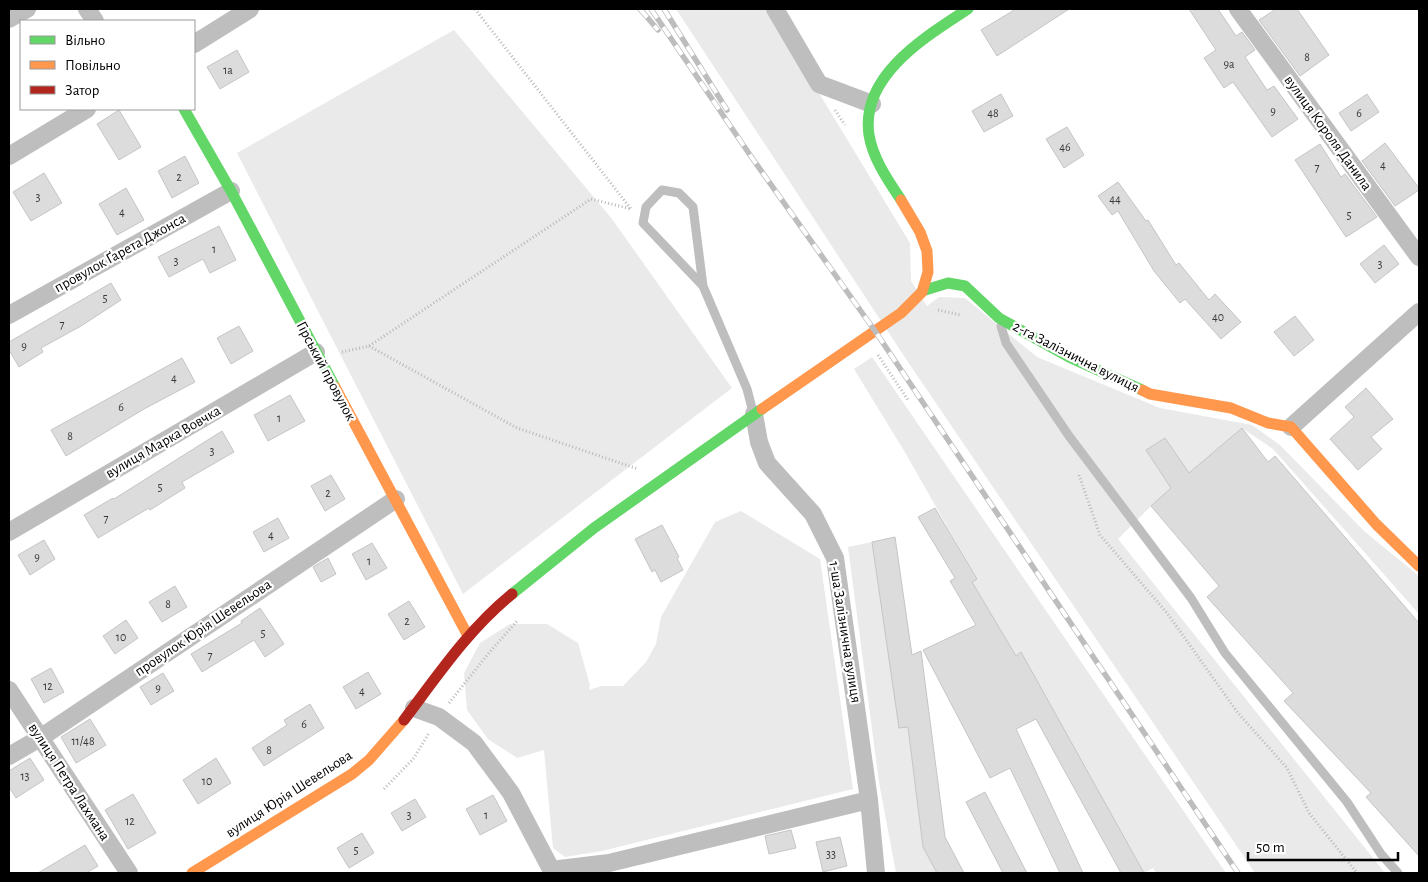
<svg xmlns="http://www.w3.org/2000/svg" width="1428" height="882" font-family="'Alegreya Sans',sans-serif">
<style>
.green{fill:#eaeaea}
.building{fill:#dcdcdc;stroke:#c5c5c5}
.lines{fill:none;stroke-linecap:round;stroke-linejoin:round}
.path{stroke:#b8b8b8;stroke-width:3;stroke-dasharray:1 2.5;stroke-linecap:butt}
.lane{stroke:#bebebe;stroke-width:9}
.street{stroke:#bebebe;stroke-width:18}
.fast{stroke:#63d668;stroke-width:11}
.slow{stroke:#ff974d;stroke-width:11}
.jam{stroke:#b3261e;stroke-width:11}
.rail-casing{stroke:#bdbdbd;stroke-width:5.5}
.rail{stroke:#fff;stroke-width:4;stroke-dasharray:11;stroke-linecap:butt}
.labels{text-anchor:middle;dominant-baseline:central;stroke-width:4.5;stroke-linejoin:round;paint-order:stroke}
.number-label{font-size:12px;fill:#373737}
.street-label{font-size:15px;fill:#000;stroke:#fff}
</style>
<rect width="100%" height="100%" fill="#fff"/>
<path class="green" d="M676,9H768L910,243L911,281L927,306L939,297L965,298L1037,357L1160,408L1252,425L1280,445L1364,531L1419,576V614L1273,449L1242,428L1151,506L1118,539L1385,873H1255L908,362Z
M454,30L612,219L732,388L463,594L237,153Z
M872,357L1226,873H1156L1153,868L1144,873L1021,653L1016,656L972,582L977,579L906,454L854,369Z
M741,511L820,559L853,789L602,851L565,857L553,848L544,750L517,758L488,739L467,710L464,673L480,643L510,624H547L578,643L590,685L589,690L601,686H623L646,662L656,644L661,617L715,522Z
M872,542L899,728L908,727L923,847L937,873H896L879,782L848,547Z"/>
<path class="building" d="M1016,9H1069L997,56L981,30Z
M1189,9H1218L1236,36L1242,32L1255,50L1245,57L1267,90L1274,86L1298,119L1272,137L1233,82L1224,88L1204,58L1216,50Z
M1276,9H1297L1329,55L1300,76L1259,20Z
M237,50L249,72L220,89L207,67Z
M1001,94L1013,116L984,132L972,111Z
M1367,94L1379,112L1351,131L1339,113Z
M119,110L141,147L119,160L97,124Z
M1067,127L1084,155L1064,168L1046,139Z
M1385,143L1419,188V190L1395,206L1362,161Z
M1320,144L1341,177L1345,174L1377,217L1346,237L1295,160Z
M185,156L199,183L172,198L158,171Z
M44,173L62,203L31,221L13,192Z
M1118,182L1146,221L1148,220L1176,265L1179,263L1209,300L1215,294L1241,322L1221,339L1185,299L1180,303L1154,271L1118,211L1112,215L1098,196Z
M126,188L144,220L117,235L99,204Z
M219,226L236,260L210,273L203,259L169,277L158,257Z
M1384,245L1399,264L1375,283L1360,264Z
M111,283L121,300L81,326L41,348L43,352L19,367L9,350V342Z
M1295,316L1314,340L1294,356L1274,332Z
M239,326L253,351L231,364L217,338Z
M182,358L195,382L144,409L66,456L51,430Z
M1366,388L1393,419L1371,437L1382,449L1358,470L1330,439L1354,417L1345,407Z
M290,395L305,421L268,441L254,415Z
M1242,428L1268,462L1275,456L1419,623V856L1366,797L1371,793L1284,701L1293,693L1207,597L1219,586L1151,506L1171,488L1146,450L1165,438L1189,473Z
M222,431L234,452L182,482L185,488L150,510L149,508L98,538L84,515L113,498L114,499Z
M331,475L345,499L325,511L311,486Z
M935,508L977,579L972,582L1016,656L1021,652L1144,873H1121L1036,719L1016,729L1083,873H1060L1010,768L990,778L923,650L976,625L950,581L955,578L918,517Z
M278,518L289,538L264,552L253,532Z
M662,525L679,557L677,558L683,570L661,582L655,570L652,572L635,539Z
M895,537L912,655L921,651L945,837L964,873H937L923,847L908,727L899,728L872,542Z
M44,540L55,559L30,575L18,555Z
M372,543L387,568L366,580L352,554Z
M328,558L336,574L321,582L313,567Z
M175,586L187,607L162,622L149,602Z
M409,601L425,627L404,640L388,614Z
M260,608L284,644L265,657L254,640L202,672L191,654L242,623L241,621Z
M126,620L138,638L115,654L103,636Z
M51,668L64,692L44,703L31,679Z
M368,672L381,694L356,709L343,687Z
M163,673L174,691L151,705L140,687Z
M310,704L324,728L264,766L252,748L287,725L284,720Z
M90,719L106,745L76,763L61,737Z
M30,758L44,780L16,798L9,787V771Z
M216,758L231,783L198,804L183,780Z
M985,792L1027,873H1003L966,802Z
M133,794L156,833L128,849L105,810Z
M493,795L507,821L480,835L466,809Z
M415,799L426,817L402,831L391,813Z
M791,830L796,848L769,854L765,836Z
M362,833L374,853L349,868L337,848Z
M840,837L847,866L823,872L816,842Z
M85,845L98,866L86,873H38Z"/>
<g class="lines">
<path class="path" d="M475,9L631,209
M835,110L845,125
M938,310L961,315
M369,346L517,428L638,469
M342,352L369,346L591,199L631,209
M878,355L908,400
M1079,475L1100,535L1167,613L1238,713L1287,768L1309,813L1357,873
M449,703L488,654L518,620
M384,789L414,758L429,733"/>
<path class="lane" d="M703,286L643,223L646,207L662,190L679,193L693,207L703,286L747,389L753,412
M1001,326L1006,343L1069,436L1191,598L1225,653L1347,802L1381,854L1398,873"/>
<path class="street" d="M87,9L95,21
M775,9L819,84L872,104
M1238,9L1419,257
M9,19L27,9
M194,44L250,9
M9,156L87,109
M9,315L231,191
M754,414L759,442L767,463L813,514L835,558L869,800L876,873
M1291,427L1419,312
M9,532L316,352
M9,690L129,873
M414,708L439,717L474,743L511,793L553,873
M9,756L40,738L396,499
M551,870L609,863L869,800"/>
<path class="fast" d="M184,109L231,191L335,387
M901,200C888,180 873,159 869,135C860,75 927,36 968,9
M922,291L948,283L965,286L999,318L1069,357L1142,390
M512,594L594,528L762,409"/>
<path class="slow" d="M335,387L467,634
M1142,390L1150,394L1231,408L1268,423L1291,427L1376,524L1419,566
M762,409L901,313L922,292L928,272L927,251L920,232L901,200
M192,873L352,774L369,760L404,720"/>
<path class="jam" d="M404,720C438,675 468,630 512,594"/>
<defs>
<path id="rail" d="M640,9L658,30
M651,9L750,155L875,331L1238,873
M664,9L727,110"/>
</defs>
<use href="#rail" class="rail-casing"/>
<use href="#rail" class="rail"/>
</g>
<g class="labels">
<g class="number-label">
<text x="1307" y="57">8</text>
<text x="1229" y="64">9а</text>
<text x="228" y="70">1а</text>
<text x="1273" y="111">9</text>
<text x="993" y="113">48</text>
<text x="1359" y="113">6</text>
<text x="1065" y="147">46</text>
<text x="1383" y="165">4</text>
<text x="1317" y="167">7</text>
<text x="179" y="177">2</text>
<text x="38" y="197">3</text>
<text x="1115" y="199">44</text>
<text x="122" y="212">4</text>
<text x="1349" y="215">5</text>
<text x="214" y="249">1</text>
<text x="176" y="261">3</text>
<text x="1380" y="264">3</text>
<text x="105" y="298">5</text>
<text x="1218" y="317">40</text>
<text x="62" y="324">7</text>
<text x="24" y="346">9</text>
<text x="174" y="378">4</text>
<text x="121" y="407">6</text>
<text x="279" y="418">1</text>
<text x="70" y="436">8</text>
<text x="212" y="451">3</text>
<text x="160" y="487">5</text>
<text x="328" y="493">2</text>
<text x="106" y="518">7</text>
<text x="271" y="535">4</text>
<text x="37" y="557">9</text>
<text x="369" y="561">1</text>
<text x="168" y="604">8</text>
<text x="407" y="621">2</text>
<text x="263" y="633">5</text>
<text x="121" y="637">10</text>
<text x="210" y="655">7</text>
<text x="48" y="686">12</text>
<text x="158" y="688">9</text>
<text x="362" y="691">4</text>
<text x="304" y="724">6</text>
<text x="83" y="741">11/48</text>
<text x="269" y="750">8</text>
<text x="25" y="776">13</text>
<text x="207" y="781">10</text>
<text x="409" y="815">3</text>
<text x="486" y="815">1</text>
<text x="130" y="821">12</text>
<text x="356" y="850">5</text>
<text x="831" y="854">33</text>
</g>
<g class="street-label">
<text transform="translate(1328 133) rotate(54)">вулиця Короля Данила</text>
<text transform="translate(120 253) rotate(-29)">провулок Ґарета Джонса</text>
<text transform="translate(1076 357) rotate(27)">2-га Залізнична вулиця</text>
<text transform="translate(326 371) rotate(62)">Гірський провулок</text>
<text transform="translate(163 442) rotate(-30)">вулиця Марка Вовчка</text>
<text transform="translate(203 628) rotate(-34)">провулок Юрія Шевельова</text>
<text transform="translate(845 632) rotate(81)">1-ша Залізнична вулиця</text>
<text transform="translate(69 782) rotate(57)">вулиця Петра Лахмана</text>
<text transform="translate(289 794) rotate(-33)">вулиця Юрія Шевельова</text>
</g>
</g>
<rect width="1428" height="882" fill="none" stroke="#000000" stroke-width="20"/>
<rect x="20" y="20" width="175" height="90" fill="#ffffff" stroke="#999999"/>
<rect x="30" y="36" width="25" height="8" fill="#63d668" stroke="#999999"/>
<text x="65" y="45" font-size="15" fill="#000000">Вільно</text>
<rect x="30" y="61" width="25" height="8" fill="#ff974d" stroke="#999999"/>
<text x="65" y="70" font-size="15" fill="#000000">Повільно</text>
<rect x="30" y="86" width="25" height="8" fill="#b3261e" stroke="#999999"/>
<text x="65" y="95" font-size="15" fill="#000000">Затор</text>
<path d="M1248 852v8h150v-8" fill="none" stroke="#000000" stroke-width="2.5"/>
<text x="1256" y="852" font-size="15" fill="#000000" stroke="#ffffff" stroke-width="4" paint-order="stroke">50 m</text>
</svg>
